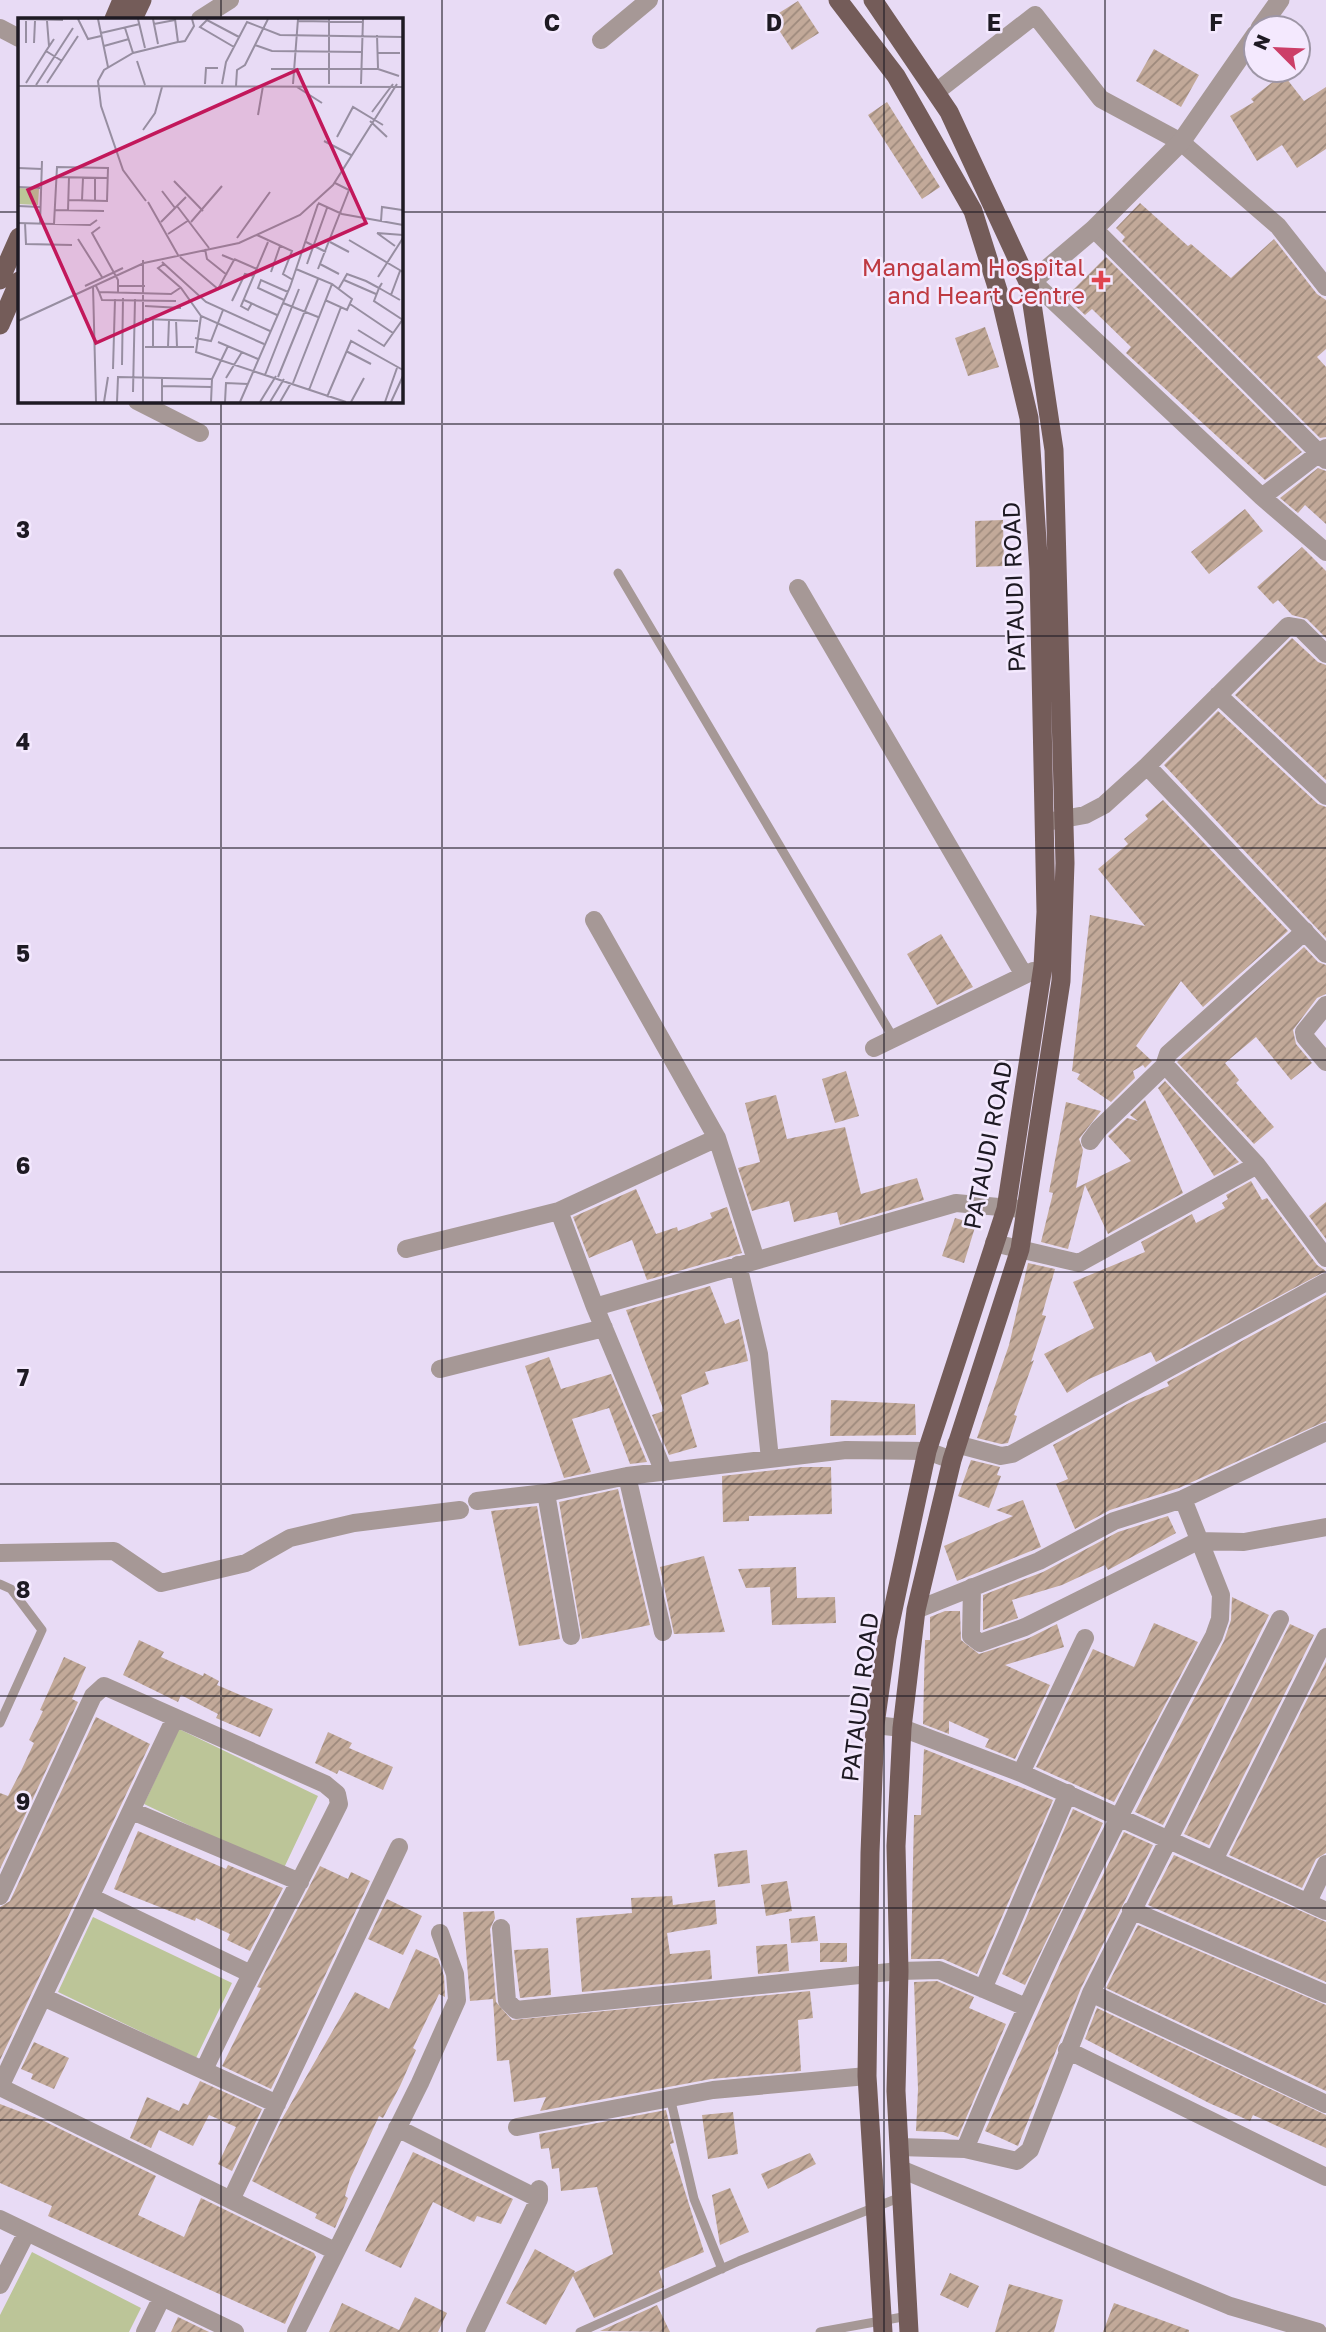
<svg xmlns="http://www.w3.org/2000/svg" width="1326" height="2332" font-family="'Golos Text',sans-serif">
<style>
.green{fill:#bcc598}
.building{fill:url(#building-hatch)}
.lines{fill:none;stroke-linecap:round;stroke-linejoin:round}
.service{stroke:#a69896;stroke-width:9}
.minor{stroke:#a69896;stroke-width:18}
.tertiary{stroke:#a69896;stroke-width:19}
.primary{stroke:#745c59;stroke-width:19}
.grid{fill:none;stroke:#1e1a23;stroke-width:2;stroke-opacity:0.55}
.health-dot{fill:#e0444e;stroke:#f4e9fe;stroke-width:2.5}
.labels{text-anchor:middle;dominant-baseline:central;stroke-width:5;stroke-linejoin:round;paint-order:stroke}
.health-label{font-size:24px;fill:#be3a42;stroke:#f4e9fe;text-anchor:end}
.street-label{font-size:24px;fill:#1e1a23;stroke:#f4e9fe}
.inset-road{fill:none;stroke:#978ea1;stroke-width:2}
.view{fill:#c2185b;fill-opacity:0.15;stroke:#c2185b;stroke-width:3.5}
.inset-edge{fill:none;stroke:#1e1a23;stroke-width:3.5}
.grid-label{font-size:23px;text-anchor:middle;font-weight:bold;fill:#1e1a23;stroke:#f4e9fe;stroke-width:5;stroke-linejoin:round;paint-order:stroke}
</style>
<defs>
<pattern id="building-hatch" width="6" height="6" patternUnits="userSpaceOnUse" patternTransform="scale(1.75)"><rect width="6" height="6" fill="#c2a999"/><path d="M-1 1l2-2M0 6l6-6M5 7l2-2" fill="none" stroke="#9d897c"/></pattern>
</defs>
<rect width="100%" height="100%" fill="#e8dbf5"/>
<path class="green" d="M179,1729L318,1796L283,1870L144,1804Z
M93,1917L232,1983L196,2058L58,1992Z
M32,2252L141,2308L129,2332H0V2315Z"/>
<path class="building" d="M798,1L819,33L792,50L771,18Z
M1154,49L1199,75L1181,107L1136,81Z
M1283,74L1304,101L1326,87V149L1297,168L1282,145L1257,161L1230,116L1254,102L1251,99Z
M887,102L940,187L922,199L868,115Z
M1140,203L1188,246L1191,244L1231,278L1274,239L1317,294L1326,300V349L1317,357L1326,367V437L1320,438L1122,241L1125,237L1116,228Z
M1106,257L1302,452L1265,480L1126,353L1131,347L1092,309L1085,315L1066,297Z
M985,327L999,367L968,376L955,338Z
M1318,468L1326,471V524L1305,505L1298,513L1280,498Z
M1245,509L1263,531L1209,574L1191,552Z
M1003,520L1004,566L976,567L975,521Z
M1302,547L1326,571V638L1307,619L1292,615L1278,600L1273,604L1257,587Z
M1292,638L1318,662L1326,665V780L1235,695Z
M1218,711L1318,804L1326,807V938L1164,765Z
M1163,800L1288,931L1203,1007L1181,981L1136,1046L1152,1061L1145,1068L1143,1065L1133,1071L1135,1078L1111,1102L1077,1079L1080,1074L1072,1071L1090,915L1145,926L1098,869L1128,844L1124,839L1148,819L1145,815Z
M941,934L973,987L937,1005L907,954Z
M1304,947L1318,962L1326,965V994L1317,998L1293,1030L1296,1044L1312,1063L1291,1080L1256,1037L1225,1063L1239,1080L1236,1083L1274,1127L1254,1144L1177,1062Z
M846,1071L859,1116L835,1123L822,1079Z
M1165,1081L1238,1161L1239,1162L1214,1176L1158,1088Z
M776,1095L787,1139L845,1127L861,1194L917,1178L924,1200L840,1225L837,1212L794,1222L789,1201L752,1211L738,1168L760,1162L745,1103Z
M1145,1100L1183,1193L1108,1234L1085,1185L1068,1249L1041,1242L1053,1193L1049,1192L1066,1102L1101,1111L1079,1139L1083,1150L1076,1188L1131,1161L1108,1136L1127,1118L1138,1121L1130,1115Z
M1251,1181L1262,1200L1267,1198L1317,1265L1326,1271L1156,1362L1151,1352L1089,1379L1067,1393L1044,1354L1094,1328L1073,1282L1145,1252L1141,1242L1192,1214L1196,1223L1225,1208L1222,1203L1228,1199L1226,1195Z
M636,1189L656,1234L677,1227L678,1231L712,1218L710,1213L727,1207L742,1253L647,1280L632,1240L589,1258L573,1217Z
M1326,1202V1239L1309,1216Z
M955,1218L976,1224L964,1263L942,1256Z
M1028,1263L1055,1269L1042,1315L1046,1316L1031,1362L1034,1360L1014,1415L1017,1416L1008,1443L1001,1444L977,1438L1009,1345Z
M710,1286L725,1324L739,1319L748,1361L705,1372L709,1384L681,1395L697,1447L669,1455L652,1415L664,1411L626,1310Z
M1326,1295V1421L1179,1488L1110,1510L1075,1529L1056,1484L1068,1479L1053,1445L1129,1403L1169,1386L1167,1382Z
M549,1357L561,1389L611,1374L647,1462L630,1464L609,1408L572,1419L591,1472L564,1478L525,1366Z
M831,1400L915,1404L916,1435L830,1436Z
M971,1460L1000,1467L997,1475L1001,1476L989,1508L958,1496Z
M802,1467H831L832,1514L749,1516V1521L723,1522L722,1476Z
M618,1489L650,1625L582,1639L559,1502Z
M1023,1500L1041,1547L957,1581L944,1546L1013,1516L996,1510Z
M537,1506L560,1639L519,1646L491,1511Z
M1168,1516L1176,1533L1108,1570L1105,1565L1062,1585L1012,1600L1018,1618L983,1630V1595L1043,1572L1118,1532Z
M704,1556L725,1632L674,1634L660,1567Z
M796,1567L797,1598L835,1597L836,1623L772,1625L770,1587L746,1588L738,1569Z
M1232,1597L1269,1615L1163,1825L1135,1812L1224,1641L1231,1620Z
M945,1611H960L961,1640L979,1654L1029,1638L1057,1624L1064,1647L1005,1665L1050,1685L1015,1759L985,1747L989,1739L949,1721V1734L923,1724L925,1640H930V1617Z
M1154,1623L1198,1642L1114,1802L1036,1767L1093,1649L1134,1667Z
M1290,1624L1314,1635L1209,1845L1184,1834Z
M139,1640L164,1652L161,1657L203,1676L204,1673L219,1681L217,1685L273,1709L260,1737L216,1718L218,1714L181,1695L178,1702L123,1675Z
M64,1657L86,1667L72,1699L78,1702L0,1869V1793L8,1796L21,1771L34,1743L29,1740L43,1711L40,1710Z
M1326,1662V1853L1316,1859L1302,1888L1229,1855Z
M96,1717L150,1744L0,2060V1907L10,1901Z
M328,1732L352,1743L349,1748L393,1767L383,1790L339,1770L337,1774L315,1763Z
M924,1749L1053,1800L977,1974L943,1959H911L914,1815H921Z
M1073,1809L1103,1823L1025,1985L1002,1974Z
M138,1831L226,1869L228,1865L283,1888L250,1951L227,1940L230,1934L196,1918L195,1921L114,1889Z
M1124,1832L1153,1845L1081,1988L1018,2146L985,2131L1062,1959Z
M747,1850L750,1883L718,1887L714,1854Z
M1174,1855L1326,1922V1982L1148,1905Z
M320,1866L348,1879L351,1872L370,1881L271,2089L222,2066L261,1988L257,1987Z
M787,1881L792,1911L766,1916L761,1885Z
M672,1896L673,1905L715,1900L717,1924L667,1933L670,1954L710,1950L712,1979L582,1992L576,1918L632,1913L631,1898Z
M387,1899L422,1916L403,1955L368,1939Z
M494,1911L495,1918L490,1929L496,2002L512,2020L810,1991L813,2018L798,2020L801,2071L711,2079L540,2111L546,2097L514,2102L509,2060L497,2061L493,1999L470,2001L463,1912Z
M815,1916L818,1941L791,1943L789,1919Z
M1138,1925L1326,2005V2091L1106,1988Z
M820,1943H847V1962H820Z
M787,1944L789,1971L758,1974L756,1946Z
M548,1948L551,1995L520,1998L514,1950Z
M416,1949L438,1959L444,1976L445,1997L439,1994L413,2048L416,2050L400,2086L383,2118L379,2116L350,2179L345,2196L348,2198L335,2228L315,2218L317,2214L252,2181L282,2119L355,1992L389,2009Z
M937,1981L974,1997L969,2008L1006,2024L958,2137L944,2132L916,2131L918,2089L914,1982Z
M1097,2008L1326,2115V2148L1253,2115L1250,2121L1209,2103L1085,2039Z
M34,2042L69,2058L54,2089L31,2079L33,2074L21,2069Z
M200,2081L262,2109L232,2171L218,2164L236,2127L209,2115L193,2146L159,2130L151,2148L130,2138L147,2097L179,2111L183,2103L188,2105Z
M0,2104L42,2120L156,2176L138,2215L184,2237L201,2198L314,2253L316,2257L285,2324L48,2216L52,2206L0,2183Z
M666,2110L674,2143L670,2144L704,2252L659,2271L664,2287L594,2318L573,2276L546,2325L506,2303L535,2249L575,2271L574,2273L613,2254L597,2187L561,2191L559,2168L552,2169L549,2148L541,2149L539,2134Z
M733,2112L738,2154L708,2159L702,2115Z
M413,2152L513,2199L501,2224L477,2216L474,2222L433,2202L401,2268L365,2251Z
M810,2153L816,2164L768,2189L761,2174Z
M730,2188L749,2232L720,2245L712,2195Z
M950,2273L979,2286L968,2308L940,2295Z
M1009,2284L1063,2300L1054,2332H995Z
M415,2297L447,2313L438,2332H329L342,2303L399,2330Z
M1114,2303L1189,2330V2332H1103Z
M657,2305L670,2332L600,2331Z
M178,2317L209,2332H171Z"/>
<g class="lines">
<path class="service" d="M618,573L894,1039
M0,1584L11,1589L42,1630L0,1723
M670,2097L694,2199L722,2269
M580,2332L739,2261L901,2197
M820,2332L908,2316"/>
<path class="minor" d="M200,19L230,0
M0,28L19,38
M601,40L649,0
M936,92L1035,15L1101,99L1181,142L1278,226L1326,287
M1094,229L1326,460
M1032,281L1262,497L1326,552
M137,401L200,433
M1262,497L1326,448
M798,588L1024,975
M1218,695L1326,796
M1147,766L1326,954
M1052,821L1085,815L1104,805L1147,766L1288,626L1300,628L1326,654
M594,920L717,1138L756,1260
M1326,1005L1304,1032L1305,1037L1326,1062
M874,1048L1033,971
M1164,1066L1168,1054L1305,931
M1090,1141L1099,1129L1162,1068L1167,1067L1257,1165L1326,1258
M559,1211L595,1307L664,1472
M994,1243L1079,1263L1257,1165
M406,1249L559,1211L717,1138
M738,1265L759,1354L770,1459
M595,1307L956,1203L1021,1209
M440,1369L604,1328
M956,1444L1001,1456L1012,1454L1326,1282
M627,1476L663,1632
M546,1493L571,1636
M477,1501L546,1493L627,1476L846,1450L927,1451L952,1460
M0,1553L114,1551L161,1583L246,1563L290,1538L354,1523L460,1510
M972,1587L971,1636L980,1643L1025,1627L1198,1541L1244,1542L1326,1527
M916,1610L1039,1561L1114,1521L1183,1499L1326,1432
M875,1725L902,1728L1021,1773L1326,1911
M1021,1773L1085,1638
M132,1811L300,1882
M1214,1860L1326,1637
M0,1896L93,1696L104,1686L325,1784L337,1794L339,1804C295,1893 246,1979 204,2070
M91,1897L249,1973
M1308,1902L1326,1864
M1131,1910L1326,1994
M501,1928L507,2001L516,2010L899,1971L939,1970L1026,2007
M983,1989L1068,1793
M1091,1993L1326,2104
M43,1997L277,2104
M1067,2050L1326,2177
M0,2087L175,1718
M0,2087L335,2251
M517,2127L713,2090L867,2076
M397,2128L539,2199
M899,2147L965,2149C1037,1973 1124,1804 1214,1636L1220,1619L1221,1595L1183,1499
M965,2149L1017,2161L1030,2150L1091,1993L1280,1619
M903,2170L1230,2306L1318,2332
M231,2200L399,1847
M0,2219L235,2332
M0,2285L27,2232
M145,2332L162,2297
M296,2332L420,2083L457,2000L455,1974L440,1933
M475,2332L539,2199V2189"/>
<path class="tertiary" d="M1260,28L1280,0
M1029,284L1094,229L1181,142L1256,34"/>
<path class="primary" d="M838,0L896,76L973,211L1001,300L1029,418L1039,571L1046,912L1043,966L1006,1209L927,1451L887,1638L875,1725L870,1853L867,2076L883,2332
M873,0L949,112L1029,284L1054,450L1065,863L1061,981L1020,1249L952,1460L916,1610L902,1728L896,1846L899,1971L896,2091L909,2332
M114,19L122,0
M133,19L142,0
M0,280L19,237
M0,325L19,281"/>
</g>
<path class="grid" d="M221,0V19M442,0V2332M663,0V2332M884,0V2332M1105,0V2332M0,212H19M401,212H1326M221,401V2332M0,424H1326M0,636H1326M0,848H1326M0,1060H1326M0,1272H1326M0,1484H1326M0,1696H1326M0,1908H1326M0,2120H1326"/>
<path class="health-dot" d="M1097.5 269.5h7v7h7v7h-7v7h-7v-7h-7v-7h7z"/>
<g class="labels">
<g class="health-label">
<text x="1085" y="266">Mangalam Hospital<tspan x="1085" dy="28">and Heart Centre</tspan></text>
</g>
<g class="street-label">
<text transform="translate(1013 587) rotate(-92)">PATAUDI ROAD</text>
<text transform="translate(987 1145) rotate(-79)">PATAUDI ROAD</text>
<text transform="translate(859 1697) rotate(-83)">PATAUDI ROAD</text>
</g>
</g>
<g transform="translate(18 18)">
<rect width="385" height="385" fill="#e8dbf5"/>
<path d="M0,170L21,171L20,187L0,186Z" fill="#bcc598"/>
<path class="inset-road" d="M1,1L45,2M60,1L70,21L83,18M80,1L90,49M120,1L127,30M135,1L140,26M29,3L31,28M279,3L344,4M136,6L157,2M107,10L115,35M83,15L122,6M359,17L360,50M36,21L28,33L44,43M161,24L167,23L176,8L174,1M8,25V3M16,25L17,3M237,27L254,33L344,34M86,28L111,21M216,29L182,9L189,2L221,19M360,35H382M119,43L127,67M253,51H360L381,58M8,65L28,33M29,65L60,18M187,66L188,50H200M204,66L208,44L229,4L262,17L385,19M275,66L280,1M311,66V1M343,66L345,1M18,67L55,10M0,68L385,69M218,68L219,52L227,47L250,1M279,69L304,85M354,94L375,66M240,97L245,68M352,103L369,119M125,112L137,95L144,69M319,119L335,89L365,107M306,123L333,137M0,150L24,151M38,159L90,160M77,161V183M156,163L185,193M0,169L22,170M144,173L157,190M64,182L65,160M128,183L105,152L83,88L80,63L86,52L115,35L160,24L157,1M130,184L160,237M300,185L324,196L385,207M0,188L22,189M159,188L191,230M37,192L86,193M50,192L51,159M363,203L364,189L384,192M143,204L168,179M173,204L204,168M0,205L72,207L79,202M7,205L8,226L54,227M22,206L24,143M36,206L39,149L90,150L89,183L51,182M82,209L74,215L100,262V274M359,215L385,217M359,215L377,228M150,216L171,202M239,217L274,233L265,256L275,262M219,220L252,174M60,221L84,259M331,222L385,254M288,224L308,234M312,224L331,234M187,231L189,241L209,257M162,239L200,271L216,242L204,237M216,241L239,251M125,242V384M144,244L188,284L252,313M146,246L140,250L163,270L183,298L246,326M289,246L309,190M302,246L321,256M300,251L331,172L317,165M253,254L262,228M360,259L385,220M326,262L358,276M364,265L361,270L382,282M67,268L105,250M75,268L78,384M78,268L81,274L153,276L162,270M100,268H127M321,270L329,256L348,263L361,270L356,283L385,302M81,274L84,282L158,283M373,277L382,253M226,282L259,297M266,282L240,270L243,262L270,274M307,282L329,292L334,281L314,266M214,283L227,256L236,258M234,285L230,292L223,288L250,224M265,285L300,299M332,286L375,315M127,288L163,290M183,298L178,334L328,384M127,301L180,303M135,301V329M158,302L159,329M0,303L126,245L221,225L282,197L315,167L379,66M340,312L366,328L385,301M177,320L193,323L205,292M200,324L240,341M127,329H176M150,329L151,302M328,333L353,346M104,347L105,280M95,351L97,281M247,357L281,271M260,359L300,261M144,360V384M208,360L224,334M275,365L314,266L278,251M144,368L193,369M291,372L323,289M115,374L117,281M309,379L333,323L385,352M86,384L90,359M99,384L100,359L194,361M193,384L194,361L210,328M207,384L208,365L230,366M222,384L272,269L300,186M242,384L258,358M252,384L266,361M262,384L273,365M333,384L346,360M367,384L379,350M373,384L385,358"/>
<path class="view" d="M279,52L348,205L78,325L10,172Z"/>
<rect width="385" height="385" class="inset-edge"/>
</g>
<g class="grid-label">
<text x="552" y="31">C</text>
<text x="774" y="31">D</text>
<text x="994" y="31">E</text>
<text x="1216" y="31">F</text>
<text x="23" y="538">3</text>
<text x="23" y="750">4</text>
<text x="23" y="962">5</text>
<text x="23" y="1174">6</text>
<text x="23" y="1386">7</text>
<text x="23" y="1598">8</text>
<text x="23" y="1810">9</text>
</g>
<g transform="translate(1277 49) rotate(294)"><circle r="33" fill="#f4e9fe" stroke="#9e96a6" stroke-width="2"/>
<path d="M0-5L12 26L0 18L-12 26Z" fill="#cc3e68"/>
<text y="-10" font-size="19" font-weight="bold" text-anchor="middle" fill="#1e1a23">N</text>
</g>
</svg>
